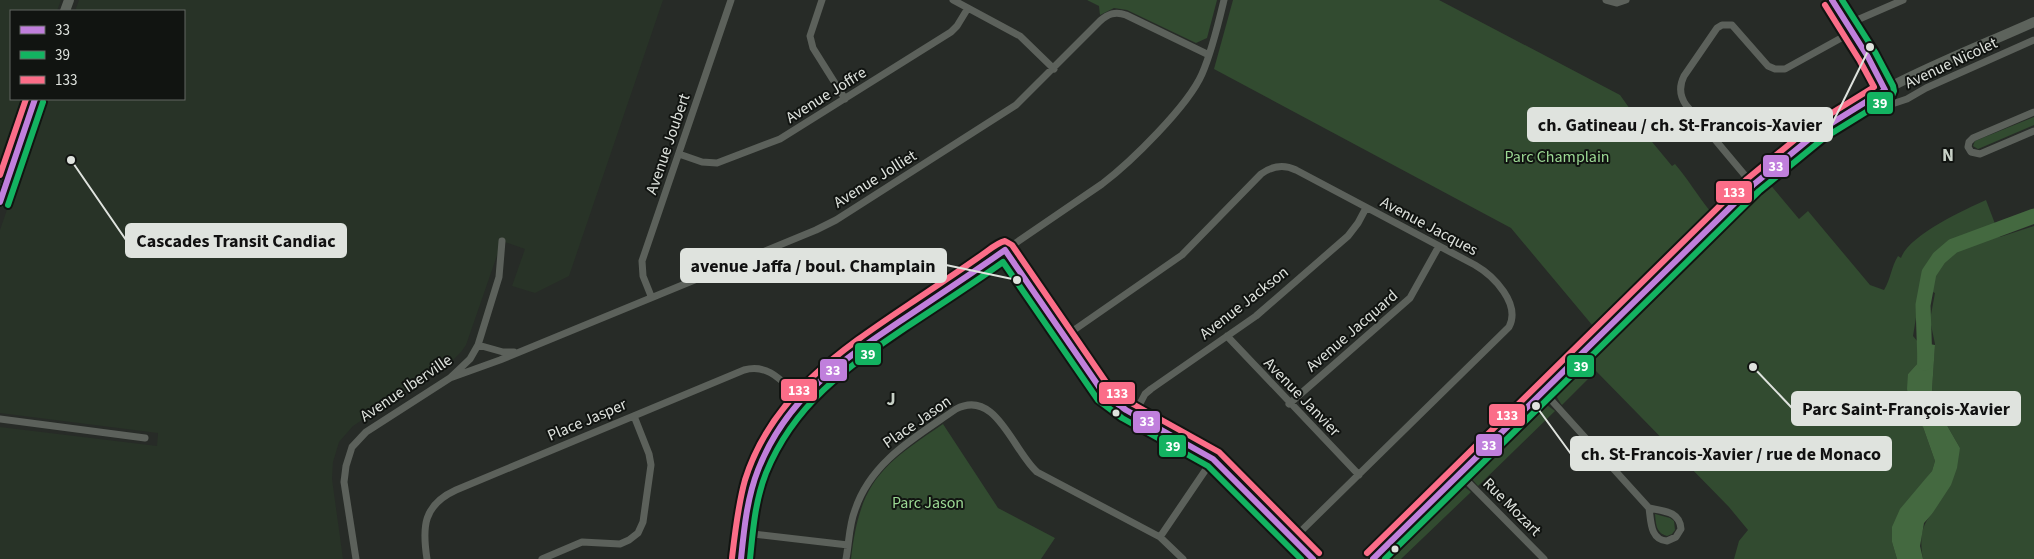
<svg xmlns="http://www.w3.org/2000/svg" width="2034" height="559" font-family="'Source Sans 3',sans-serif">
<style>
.built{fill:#283327}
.green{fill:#324b30}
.water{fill:#446940}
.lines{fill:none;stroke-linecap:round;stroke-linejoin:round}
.river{stroke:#446940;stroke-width:15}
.street{stroke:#5c615b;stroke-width:7}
.secondary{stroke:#5d635c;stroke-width:10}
.bus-1-casing{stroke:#111411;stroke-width:10}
.bus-2-casing{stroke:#111411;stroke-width:10}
.bus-3-casing{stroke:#111411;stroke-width:10}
.bus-1{stroke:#c07fdc;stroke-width:6}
.bus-2{stroke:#13b361;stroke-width:6}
.bus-3{stroke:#fb6d88;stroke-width:6}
.bus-dot{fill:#dfe3de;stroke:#111411;stroke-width:2}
.labels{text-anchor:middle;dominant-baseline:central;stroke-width:4;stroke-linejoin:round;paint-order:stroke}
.street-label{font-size:16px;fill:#dfe3de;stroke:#111411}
.park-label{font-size:16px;fill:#9cd994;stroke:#111411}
.neighbourhood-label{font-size:18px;font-weight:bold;fill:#c8d1c7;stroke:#111411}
.leader{fill:none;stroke:#dfe3de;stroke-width:2}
.callout-dot{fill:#dfe3de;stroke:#111411;stroke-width:2}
.callout{fill:#dfe3de;stroke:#dfe3de;stroke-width:2}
.callout-label{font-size:18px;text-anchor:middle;font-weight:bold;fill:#111}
.line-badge{stroke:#111411;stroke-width:2}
.badge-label{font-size:14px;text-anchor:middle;font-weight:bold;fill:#fff}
</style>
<rect width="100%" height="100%" fill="#272b27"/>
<path class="built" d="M0,0H61L57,11H11V99H28L0,180Z
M79,0H663L569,276L535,293L512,286L525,249L502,241L466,345L461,352L453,360L353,426L339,442L333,462L332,479L343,559H0V427L157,446L158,433L0,413V230L45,99H184V11H75Z"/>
<path class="green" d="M1087,0H1217L1207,38L1196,43L1127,10L1114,8L1100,15L1099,6Z
M1233,0H1439L1620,95L1630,109L1633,119L1672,166L1675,164C1688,179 1697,195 1710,211L1593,326L1511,228L1214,69Z
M2034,117V125L1978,149L1973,146L1975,141Z
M1768,182L1799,219L1808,211L1870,285L1884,290C1891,279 1891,267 1898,256L1901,258C1909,235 1964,210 1986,200L2000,237L2034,226V559H1923C1920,542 1920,526 1932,514L1960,448L1941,415L1932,390L1935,344L1930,320L1935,293L1921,287L1913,336L1918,342L1917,364L1908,374L1914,418L1923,427L1935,461L1932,471L1923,483L1892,542L1897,559H1734L1739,541L1748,530L1729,507L1596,371L1562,405C1559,401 1554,394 1556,389Z
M1544,403L1555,411L1478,486L1472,479V472L1540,404Z
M943,424L998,508L1055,538L1041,559H851C860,481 881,466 943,424Z
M1462,485L1471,492L1401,559H1393L1392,554L1398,548L1397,546L1458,487Z
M1655,514L1670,518L1674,521L1675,530L1672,534L1667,536C1656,533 1656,524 1655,514Z"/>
<path class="water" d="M1918,342L1935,345L1932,390L1941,415L1960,448L1957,468L1951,485L1932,514L1924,523L1920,546L1923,559H1897L1892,542V527L1900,509L1932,471L1935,461L1923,427L1914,418L1907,389L1908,374L1917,364Z"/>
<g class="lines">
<path class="river" d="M1925,363L1923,305L1929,273L1939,258L1953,246L2034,216"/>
<path class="street" d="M822,0L810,36L813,48L845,99
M953,0L1020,36L1054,69
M1606,0L1617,3L1626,0
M1832,0L1868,57L1890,99L1895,103L1907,99L1926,88L2034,40
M2034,112L1973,138L1969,142L1968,147L1971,152L1980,154L2034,131
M679,154L702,162L717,163L780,139L951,32L957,26L968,8
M1753,185L1686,105C1679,95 1679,86 1684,76L1717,28L1722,25H1732L1768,66L1775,69H1785L1843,37L1857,20L1903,0
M1005,250L1104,394L1126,410L1213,459L1313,559
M651,296L643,276L642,261L731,0
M1227,336L1359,475
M1064,337L1182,255L1261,174C1272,166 1284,164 1296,170L1475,265C1494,276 1521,304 1509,327L1293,539
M478,345L503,352H514
M450,378L500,360L816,230L836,220L1016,105L1100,21C1108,14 1115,11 1126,15L1209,55
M1543,391L1649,508
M1289,404L1410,298L1439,246
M1134,415L1145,394L1151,389L1256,316L1348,236L1358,223L1366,208
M0,419L145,438
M1460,474L1544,559
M1649,508C1663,511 1680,511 1681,529L1676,537L1667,541C1650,540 1651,521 1649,508Z
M744,533L848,545
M1160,537L1213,459
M356,559L344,482L346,466L352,447L366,432L450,378L470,359L478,345L499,277L502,241
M427,559C422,527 423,505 456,490L744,370C770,363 783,383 800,398
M542,559L582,542L620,544L629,540L638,533L643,522L651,465L649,454L634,416
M741,559C752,474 766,422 836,366L1102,184C1131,162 1188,106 1202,74C1212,51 1218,25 1224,0
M846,559C849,543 849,525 855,510C871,461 916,437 956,409C996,388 1013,451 1037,472L1160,537L1183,559"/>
<path class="secondary" d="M65,11L69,0
M0,202L35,99
M1373,559L1748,190C1792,149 1840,112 1894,85C1939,62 1987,43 2034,22"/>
<defs>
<path id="bus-1" d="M0,202L35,99
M741,559C744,529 747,498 758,470C786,398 840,362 902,320C936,297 971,274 1005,250L1104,394L1126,410L1213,459L1313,559
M1373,559L1753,185L1819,131L1885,90L1868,57L1832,0"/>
<path id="bus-2" d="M8,205L43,102
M750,559C753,530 755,501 766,473C794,404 846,368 905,328C938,306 971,285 1003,262L1098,400L1122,418L1208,466L1301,559
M1385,559L1759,191L1824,138L1892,96L1894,91L1893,86L1875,52L1842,0"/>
<path id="bus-3" d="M0,175L26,99
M1367,553L1747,179L1814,124L1874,87L1860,61L1825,5
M732,558C735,532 738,505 745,480C773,390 852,343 926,293C944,281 962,269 979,257C987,252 996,243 1005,241L1012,245L1110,388L1131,403L1219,452L1319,553"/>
</defs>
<use href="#bus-1" class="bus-1-casing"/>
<use href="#bus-2" class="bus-2-casing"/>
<use href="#bus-3" class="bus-3-casing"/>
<use href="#bus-1" class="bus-1"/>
<use href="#bus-2" class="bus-2"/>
<use href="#bus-3" class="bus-3"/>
</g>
<g class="bus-dot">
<circle cx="1116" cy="413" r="4.5"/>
<circle cx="1395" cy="549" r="4.5"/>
</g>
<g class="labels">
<g class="street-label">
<text transform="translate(1951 63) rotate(-25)">Avenue Nicolet</text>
<text transform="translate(826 95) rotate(-32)">Avenue Joffre</text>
<text transform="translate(668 144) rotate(-71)">Avenue Joubert</text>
<text transform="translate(875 179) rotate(-32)">Avenue Jolliet</text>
<text transform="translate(1429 226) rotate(28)">Avenue Jacques</text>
<text transform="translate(1244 303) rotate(-38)">Avenue Jackson</text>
<text transform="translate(1352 331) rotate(-41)">Avenue Jacquard</text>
<text transform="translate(406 388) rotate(-34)">Avenue Iberville</text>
<text transform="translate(1302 397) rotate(46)">Avenue Janvier</text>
<text transform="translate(587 420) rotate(-23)">Place Jasper</text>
<text transform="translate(917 422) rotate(-35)">Place Jason</text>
<text transform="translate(1512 507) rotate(45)">Rue Mozart</text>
</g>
<g class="park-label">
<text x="1557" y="157">Parc Champlain</text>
<text x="928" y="503">Parc Jason</text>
</g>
<g class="neighbourhood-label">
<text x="1948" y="155">N</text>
<text x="891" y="399">J</text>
</g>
</g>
<path class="leader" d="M1870 47L1832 124M71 160L126 240M1017 280L946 265M1753 367L1792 408M1536 406L1571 454"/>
<g class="callout-dot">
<circle cx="1870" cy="47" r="5"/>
<circle cx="71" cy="160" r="5"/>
<circle cx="1017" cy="280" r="5"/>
<circle cx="1753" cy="367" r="5"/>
<circle cx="1536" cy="406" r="5"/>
</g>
<g class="callout">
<rect x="1528" y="108" width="304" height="33" rx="5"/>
<rect x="126" y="224" width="220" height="33" rx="5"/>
<rect x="681" y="249" width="265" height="33" rx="5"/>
<rect x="1792" y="392" width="228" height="33" rx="5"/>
<rect x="1571" y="437" width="320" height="33" rx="5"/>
</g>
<g class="callout-label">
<text x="1680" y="131">ch. Gatineau / ch. St-Francois-Xavier</text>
<text x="236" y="247">Cascades Transit Candiac</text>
<text x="813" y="272">avenue Jaffa / boul. Champlain</text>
<text x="1906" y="415">Parc Saint-François-Xavier</text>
<text x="1731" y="460">ch. St-Francois-Xavier / rue de Monaco</text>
</g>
<g class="line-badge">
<rect x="1866" y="91" width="28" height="24" rx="5" fill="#13b361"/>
<rect x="1762" y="154" width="28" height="24" rx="5" fill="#c07fdc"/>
<rect x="1715" y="180" width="38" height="24" rx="5" fill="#fb6d88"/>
<rect x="854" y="342" width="28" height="24" rx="5" fill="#13b361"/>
<rect x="1566" y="354" width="29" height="24" rx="5" fill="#13b361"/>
<rect x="819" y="358" width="29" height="24" rx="5" fill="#c07fdc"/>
<rect x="780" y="378" width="38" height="24" rx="5" fill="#fb6d88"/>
<rect x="1098" y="381" width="38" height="24" rx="5" fill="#fb6d88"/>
<rect x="1488" y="403" width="38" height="24" rx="5" fill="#fb6d88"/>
<rect x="1132" y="410" width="29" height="24" rx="5" fill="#c07fdc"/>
<rect x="1475" y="433" width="28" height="24" rx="5" fill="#c07fdc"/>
<rect x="1158" y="434" width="29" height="24" rx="5" fill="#13b361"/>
</g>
<g class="badge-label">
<text x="1880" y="108">39</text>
<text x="1776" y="171">33</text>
<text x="1734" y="197">133</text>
<text x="868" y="359">39</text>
<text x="1581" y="371">39</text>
<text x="833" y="375">33</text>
<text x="799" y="395">133</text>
<text x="1117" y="398">133</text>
<text x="1507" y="420">133</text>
<text x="1147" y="426">33</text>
<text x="1489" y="450">33</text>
<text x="1173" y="451">39</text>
</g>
<rect x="10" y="10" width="175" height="90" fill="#111411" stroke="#636763"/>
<rect x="20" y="26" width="25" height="8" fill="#c07fdc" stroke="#636763"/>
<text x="55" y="35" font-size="15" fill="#dfe3de">33</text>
<rect x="20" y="51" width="25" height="8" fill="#13b361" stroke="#636763"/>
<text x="55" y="60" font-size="15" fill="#dfe3de">39</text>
<rect x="20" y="76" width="25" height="8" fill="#fb6d88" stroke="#636763"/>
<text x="55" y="85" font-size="15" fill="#dfe3de">133</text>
</svg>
